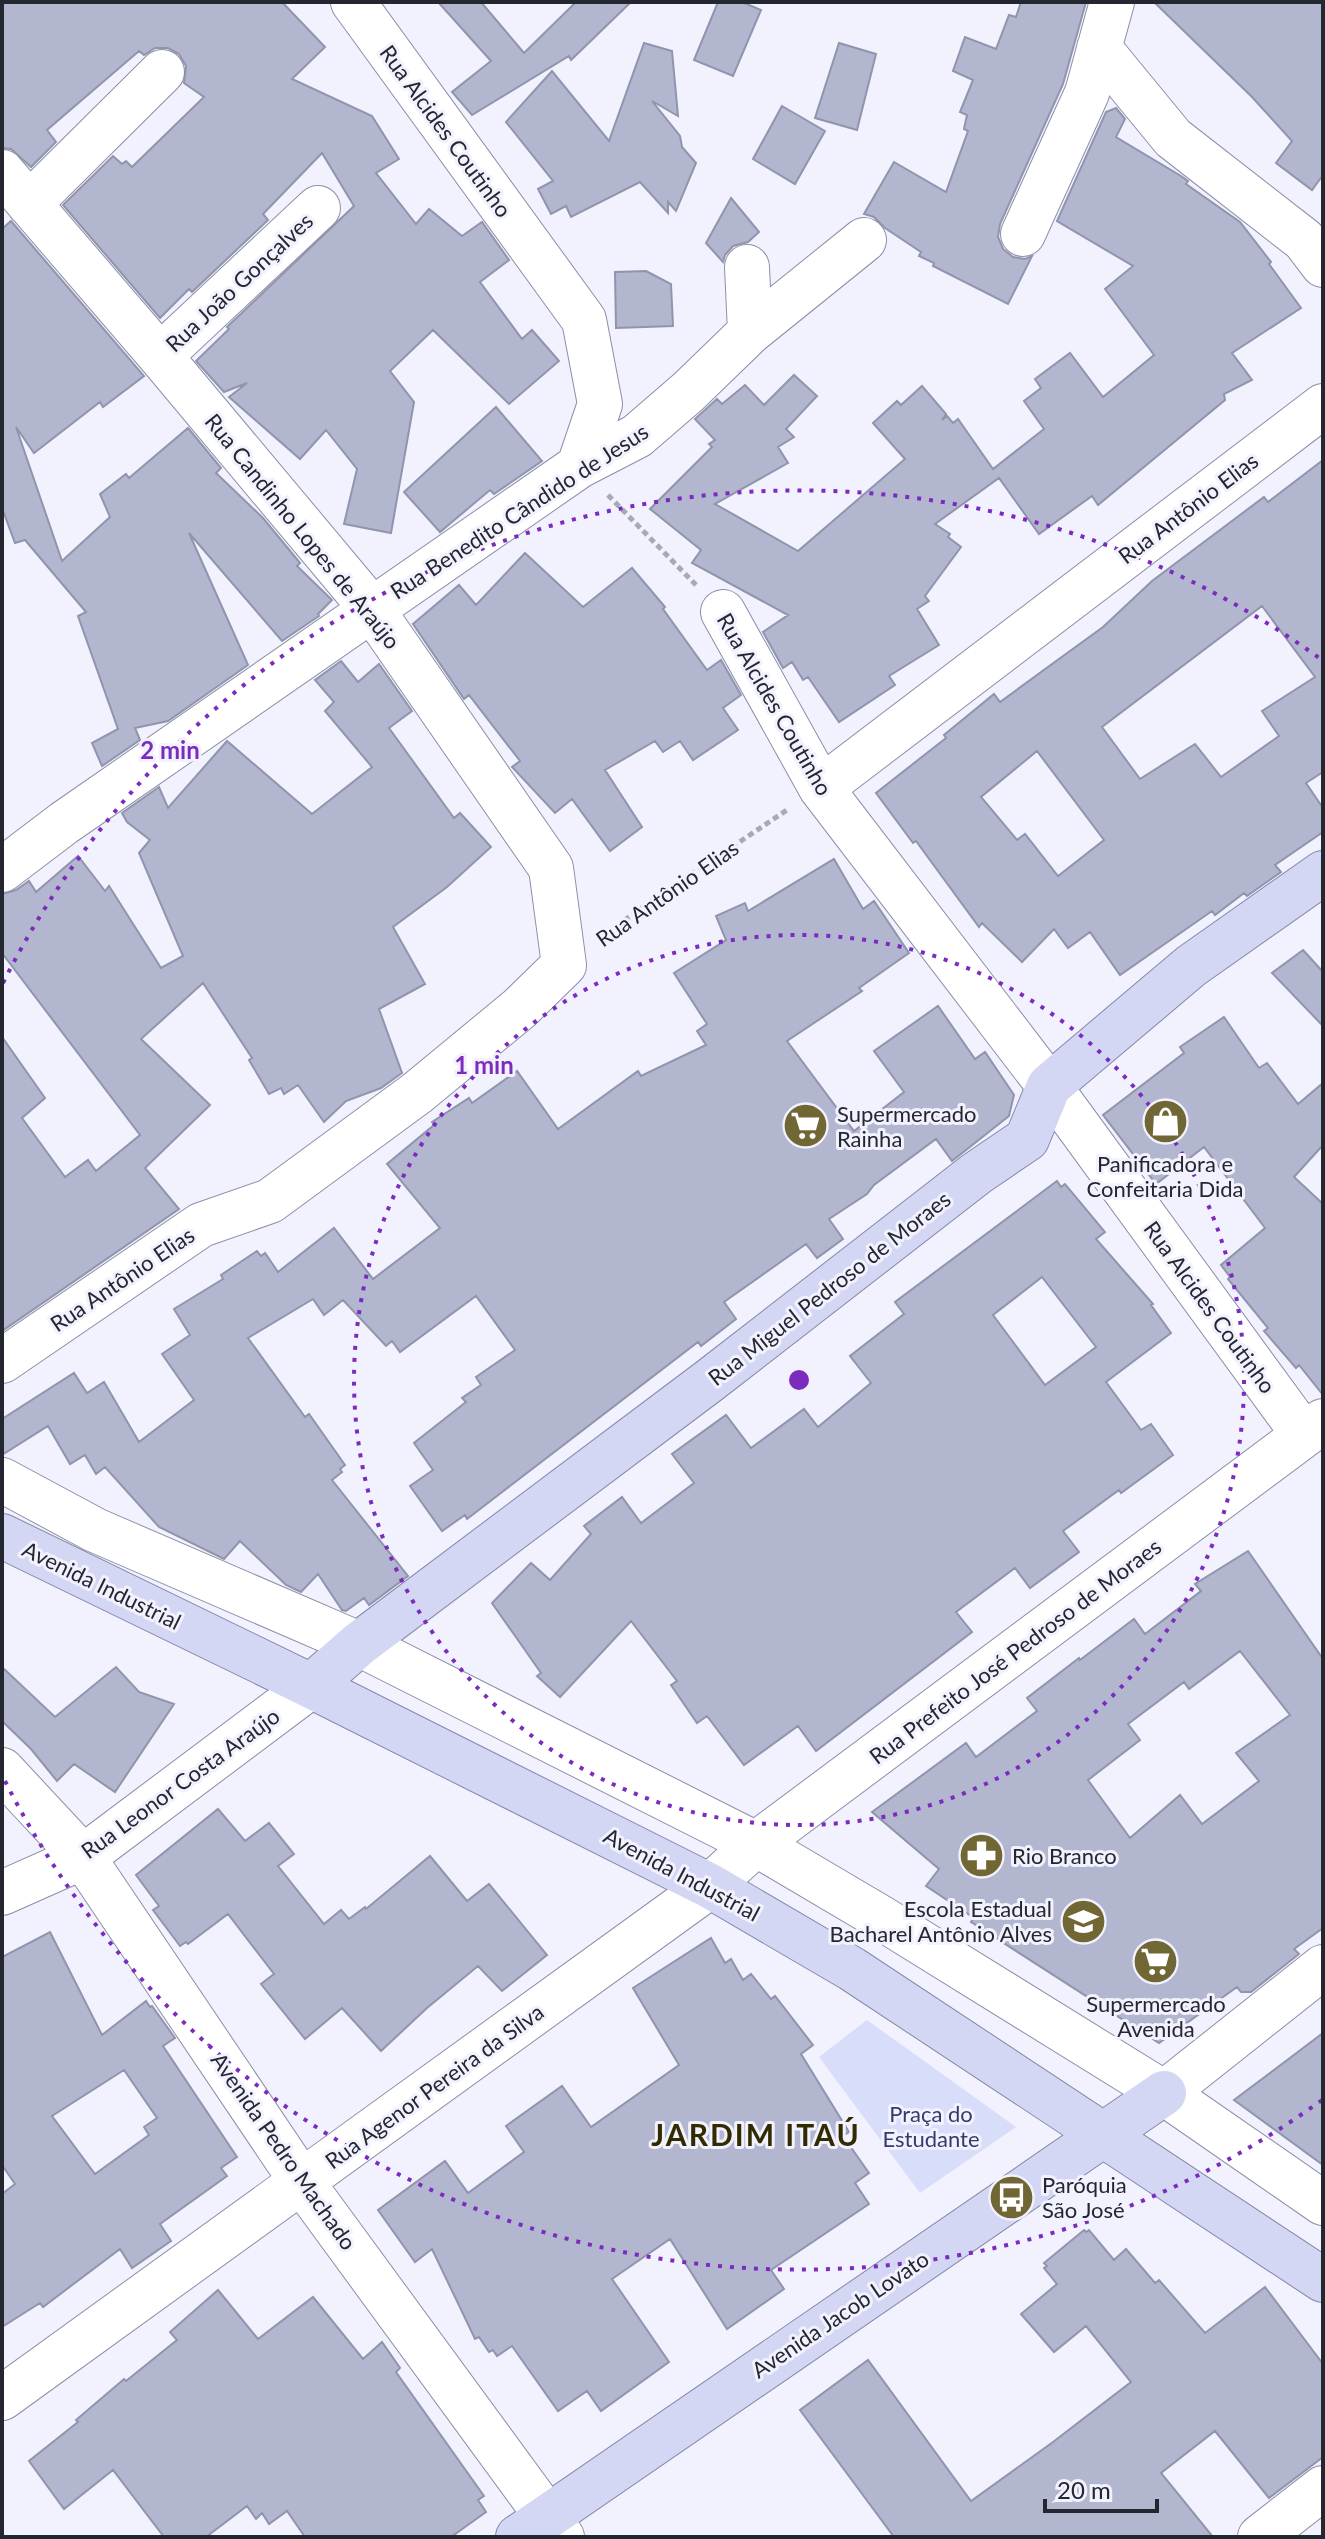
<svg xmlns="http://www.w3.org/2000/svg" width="1325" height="2539" font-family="Lato,sans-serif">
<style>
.park{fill:#d8ddf9}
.building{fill:#b2b6cf;stroke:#9094ac;stroke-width:2;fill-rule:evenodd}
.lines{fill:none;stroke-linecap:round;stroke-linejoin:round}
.minor-casing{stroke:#8c8fa7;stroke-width:46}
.major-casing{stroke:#8488aa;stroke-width:46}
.path{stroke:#a8a9b4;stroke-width:5;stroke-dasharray:6 4;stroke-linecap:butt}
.minor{stroke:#fff;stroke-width:44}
.major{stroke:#d4d7f4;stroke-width:44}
.ring{fill:none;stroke:#7b2cbf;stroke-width:4;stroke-dasharray:4 8}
.labels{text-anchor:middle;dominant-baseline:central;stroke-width:6;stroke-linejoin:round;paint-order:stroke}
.street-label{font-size:22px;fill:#242630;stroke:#f1f2fd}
.poi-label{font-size:22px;fill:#242630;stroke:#f1f2fd;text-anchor:start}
.park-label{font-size:22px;fill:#373a6f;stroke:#f1f2fd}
.district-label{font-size:30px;font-weight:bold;letter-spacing:2px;fill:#332b00;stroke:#f1f2fd}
.centre{fill:#7b2cbf;stroke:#f1f2fd;stroke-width:4}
.ring-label{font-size:24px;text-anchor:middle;font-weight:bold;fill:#7b2cbf;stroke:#f1f2fd;stroke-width:6;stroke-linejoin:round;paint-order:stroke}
</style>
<rect width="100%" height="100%" fill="#f1f2fd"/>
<path class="park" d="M867,2020L1016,2127L920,2193L819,2057Z"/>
<path class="building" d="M2,2H282L325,47L292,79L372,116L399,159L376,173L416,224L429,209L462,236L482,222L509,260L480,282L522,339L532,330L559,361L509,404L433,330L390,371L414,402L391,533L344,524L357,469L326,430L300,459L229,397L247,383L224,392L196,361L229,329L227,327L354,206L322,153L263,214L268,220L192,292L189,289L160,318L63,205L113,156L122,164L126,161L132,167L204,97L184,83L186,66L179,54L168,48H155L144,55L139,51L47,130L56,142L31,167L11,149L2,148Z
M438,2H481L524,53L576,2H631L571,60L569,56L472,115L452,92L491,61Z
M718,2H742L761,10L733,76L694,60Z
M1021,2H1086L1063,84L1000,224L998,237L1003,249L1013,257L1025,259L1032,256L1008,304L933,266L934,263L919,256L921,252L885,228L874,217L864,214L894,162L946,192L968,131L964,129L967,115L960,112L973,80L953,71L965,37L996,49L1009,15L1016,17Z
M1154,2H1323V175L1312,190L1276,163L1292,141L1252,97Z
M644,43L672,51L678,116L652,101L680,136L682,147L696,163L676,211L668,202V213L640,182L571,217L566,206L551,214L538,189L553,181L506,122L552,71L609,141Z
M839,43L876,54L857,130L815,118Z
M782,106L825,131L795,184L753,159Z
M1116,108L1125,119L1116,137L1181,176L1188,181L1186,184L1240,222L1271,262L1269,264L1301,308L1232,353L1252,380L1224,394L1225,400L1098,505L1092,496L1039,534L999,478L935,524L950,534L948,537L961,547L925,596L929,601L917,609L939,645L889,676L895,685L839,722L808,677L803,680L792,662L783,668L763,632L788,615L692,563L701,550L650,509L712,447L709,444L715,440L695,419L717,399L722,404L745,385L764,405L794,375L817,396L786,429L794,437L778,447L788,463L715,504L798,551L905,459L873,423L897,401L901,405L922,386L946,414L942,420L947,416L953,423L958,419L993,469L1044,429L1024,401L1041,388L1035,379L1070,353L1103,397L1154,355L1105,289L1133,266L1057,221L1106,112Z
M731,198L759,232L748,242L733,246L725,255L723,262L706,243Z
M11,221L144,376L103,407L100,402L34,453L16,427L62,561L110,517L100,494L126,474L129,478L188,428L221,468L216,473L263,518L300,563L297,566L332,600L318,614L319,616L282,641L189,533L248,665L168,721L135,728L140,740L102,766L92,743L118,729L78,616L86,612L25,540L15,543L2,508V229Z
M646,271L671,284L673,326L616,328L615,272Z
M496,407L542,461L494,494L490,490L440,532L404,492Z
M1323,460V772L1306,783L1323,808V832L1275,865L1281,872L1247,896L1244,893L1215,915L1212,911L1120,975L1090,932L1068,948L1054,929L1022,962L982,923L979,927L916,841L913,843L876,793L946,738L944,735L994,694L1000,702L1103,627L1152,581L1264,497L1268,502ZM1262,606L1315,677L1262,711L1279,736L1221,777L1195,744L1140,779L1102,727ZM1037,751L1104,840L1058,876L1025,834L1017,840L981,797Z
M525,553L583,607L632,568L665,607L663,609L707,670L721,660L741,695L723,708L738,730L693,760L680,741L663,752L655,741L605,770L642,827L610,851L572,799L555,813L512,767L520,761L469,695L464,699L413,624L459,585L476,605Z
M341,661L358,682L379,664L412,711L389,728L454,818L460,813L491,847L447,887L393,927L425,984L379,1009L402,1073L381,1088L346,1101L324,1122L298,1085L284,1094L281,1088L269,1094L249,1060L252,1058L203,983L141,1039L210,1105L145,1168L179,1209L2,1331V1037L45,1098L22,1118L65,1177L88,1160L96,1171L140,1135L2,953V894L16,890L29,881L36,892L78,856L105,891L109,886L161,968L183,956L139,853L150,840L127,822L122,813L159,787L168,808L227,741L312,814L372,767L325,711L334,702L315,680Z
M834,859L863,909L874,901L909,953L859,988L862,991L787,1041L854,1131L904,1092L874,1051L938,1006L975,1059L985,1052L1014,1095L1009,1116L952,1161L936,1139L874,1185L867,1194L829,1219L843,1239L817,1258L806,1244L724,1302L736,1319L701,1346L698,1342L467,1519L465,1515L442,1531L410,1486L433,1470L414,1443L466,1402L462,1398L481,1385L476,1377L515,1350L476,1296L400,1352L392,1341L386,1346L343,1300L324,1315L313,1299L248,1338L305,1417L309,1414L345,1465L340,1469L342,1472L332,1480L408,1576L369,1605L364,1598L346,1611L342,1610L318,1574L301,1592L286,1585L240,1541L224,1559L159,1527L105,1467L96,1474L85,1455L70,1464L48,1426L2,1455V1419L74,1373L87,1393L104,1382L139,1442L194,1400L162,1354L190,1335L174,1309L223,1279L221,1275L257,1251L261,1256L265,1253L278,1272L334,1228L373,1279L440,1228L387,1164L434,1125L432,1122L469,1098L472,1103L517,1071L558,1129L638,1071L641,1076L706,1045L697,1031L707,1024L674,973L726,940L716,916L745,903L748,911Z
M1303,950L1323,972V1026L1272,973Z
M1224,1017L1259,1068L1267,1063L1298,1104L1323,1083V1145L1294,1177L1323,1204V1395L1299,1365L1296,1368L1264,1331L1268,1328L1228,1279L1230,1277L1221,1265L1265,1228L1204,1147L1156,1184L1103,1115L1184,1053L1180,1047Z
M1057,1181L1061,1187L1065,1184L1105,1232L1096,1239L1153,1304L1151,1305L1171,1333L1106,1382L1141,1430L1151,1424L1173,1455L1121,1493L1119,1490L1063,1531L1079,1552L1030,1588L1015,1568L956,1612L972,1632L816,1751L798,1726L744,1765L707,1716L697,1723L671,1685L677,1681L631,1621L560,1697L537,1676L541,1673L492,1603L531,1563L550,1580L591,1534L584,1526L622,1497L641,1523L694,1483L672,1454L726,1415L751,1448L804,1409L818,1427L871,1383L850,1356L904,1314L895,1302ZM1042,1277L1096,1347L1045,1385L993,1315Z
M1248,1551L1323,1659V1928L1294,1949L1299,1954L1251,1992H1241L1237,1987L1159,2043L971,1922L974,1918L926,1886L939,1869L872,1812L966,1743L976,1757L1037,1711L1027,1698L1079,1658L1080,1660L1134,1619L1145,1634L1201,1591L1195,1584ZM1240,1651L1290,1715L1236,1753L1259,1781L1202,1824L1180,1795L1130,1838L1088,1780L1140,1740L1128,1724L1184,1682L1189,1689Z
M2,1667L55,1717L116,1667L139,1692L174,1704L115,1792L74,1764L57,1781L31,1749L2,1721Z
M218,1809L245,1841L269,1823L294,1854L278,1866L324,1924L341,1910L349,1919L365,1907L366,1909L430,1856L467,1901L489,1884L547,1955L502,1991L478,1966L427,2008L381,2051L342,2008L305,2039L261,1984L274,1974L228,1914L188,1944L186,1942L180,1946L153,1910L159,1906L136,1875Z
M50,1932L102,2035L146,2001L150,2007L152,2006L175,2038L163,2046L237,2157L221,2168L227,2176L160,2224L171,2241L132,2268L120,2249L43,2307L40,2303L2,2327V2194L15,2184L2,2165V1957ZM124,2070L157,2118L144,2127L149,2135L95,2174L52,2116Z
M711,1938L725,1963L731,1959L743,1980L751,1974L771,1999L775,1996L813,2045L801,2054L849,2132L843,2136L869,2173L855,2183L869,2204L771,2270L784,2289L727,2329L670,2239L612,2279L669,2362L601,2411L587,2391L558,2411L512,2346L497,2356L493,2350L489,2352L479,2337L475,2339L432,2249L415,2262L378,2210L445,2161L468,2193L524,2152L506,2126L562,2086L591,2127L679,2065L633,1988Z
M1323,2033V2165L1234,2100Z
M1084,2230L1086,2232L1089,2230L1114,2260L1126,2249L1155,2283L1159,2280L1205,2333L1265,2287L1323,2364V2457L1269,2498L1215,2431L1161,2473L1213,2537H894L800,2410L868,2360L971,2501L1053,2442L1131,2382L1086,2326L1054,2352L1021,2314L1057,2284L1044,2268L1047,2266L1044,2263Z
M218,2290L258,2339L313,2297L363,2359L382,2342L400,2368L396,2372L484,2496L478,2500L486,2512L451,2537H305L287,2511L269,2524L262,2513L256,2519L247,2506L206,2537H164L113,2470L64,2509L29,2461L78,2422L76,2420L124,2379L126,2381L177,2340L170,2332Z"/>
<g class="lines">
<defs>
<path id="minor" d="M353,2L584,320L600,404L579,466
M1099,48L1173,138L1304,240L1323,265
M2,172L160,356L371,608L551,868L564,965L520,1008L417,1093L270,1201L201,1225L2,1361
M29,204L162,72
M1023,234L1087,93L1112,2
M750,332L864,240
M160,356L318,208
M723,612L821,788L1049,1086L1304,1435
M821,788L1323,406
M2,870L64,823L579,466L637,436L688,392L750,332L747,267
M2,1480L95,1530L359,1644L756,1844L883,1919L1164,2093L1323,2203
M2,1770L83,1857L302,2182L562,2537
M2,1893L83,1857L311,1686
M1164,2093L1323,1967
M2,2398L710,1886L756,1844L1323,1421
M1260,2537L1323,2488"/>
<path id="major" d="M2,1536L311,1686L710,1886L852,1969L1323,2280
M311,1686L359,1644L709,1381L977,1173L1027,1139L1049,1086L1191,966L1323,873
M518,2537L1164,2093"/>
</defs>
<use href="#minor" class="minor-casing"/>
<use href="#major" class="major-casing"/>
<path class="path" d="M608,495L696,585
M600,938L647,904L787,810"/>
<use href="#minor" class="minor"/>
<use href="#major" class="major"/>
</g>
<g class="ring">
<circle cx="799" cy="1380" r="445"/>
<path d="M1322 2100A890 890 0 0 1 3 1777M3 983A890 890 0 0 1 1322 660"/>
</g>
<defs>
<symbol id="shop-disc" viewBox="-11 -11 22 22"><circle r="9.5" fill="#716734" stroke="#f1f2fd"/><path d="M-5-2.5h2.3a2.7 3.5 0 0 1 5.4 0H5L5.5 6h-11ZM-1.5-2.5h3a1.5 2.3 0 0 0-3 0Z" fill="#fff"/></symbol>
<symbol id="supermarket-disc" viewBox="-11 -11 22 22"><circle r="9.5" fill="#716734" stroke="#f1f2fd"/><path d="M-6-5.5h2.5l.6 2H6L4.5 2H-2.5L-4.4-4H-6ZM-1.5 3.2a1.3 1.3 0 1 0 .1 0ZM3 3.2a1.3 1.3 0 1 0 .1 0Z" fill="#fff"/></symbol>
<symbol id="pharmacy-disc" viewBox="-11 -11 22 22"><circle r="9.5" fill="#716734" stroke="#f1f2fd"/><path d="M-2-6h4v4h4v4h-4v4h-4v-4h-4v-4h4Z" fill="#fff"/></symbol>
<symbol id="school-disc" viewBox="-11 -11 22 22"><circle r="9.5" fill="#716734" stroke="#f1f2fd"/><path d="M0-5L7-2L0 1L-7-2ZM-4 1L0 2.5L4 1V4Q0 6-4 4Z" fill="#fff"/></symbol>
<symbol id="bus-disc" viewBox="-11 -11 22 22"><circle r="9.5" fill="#716734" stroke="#f1f2fd"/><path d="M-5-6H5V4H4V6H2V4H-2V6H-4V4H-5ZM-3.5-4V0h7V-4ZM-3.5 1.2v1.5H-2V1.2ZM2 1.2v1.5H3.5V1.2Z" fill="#fff"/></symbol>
</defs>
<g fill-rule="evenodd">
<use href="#shop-disc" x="1140" y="1096" width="51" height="51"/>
<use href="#supermarket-disc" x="780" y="1100" width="51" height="51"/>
<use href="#pharmacy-disc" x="956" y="1830" width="51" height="51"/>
<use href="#school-disc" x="1058" y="1896" width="51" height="51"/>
<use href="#supermarket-disc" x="1130" y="1936" width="51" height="51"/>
<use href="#bus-disc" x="986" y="2172" width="51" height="51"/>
</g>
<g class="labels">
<g class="street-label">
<text transform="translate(446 131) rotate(54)">Rua Alcides Coutinho</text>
<text transform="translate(239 282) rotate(-43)">Rua João Gonçalves</text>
<text transform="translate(1188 508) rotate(-37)">Rua Antônio Elias</text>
<text transform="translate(519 511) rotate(-33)">Rua Benedito Cândido de Jesus</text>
<text transform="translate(303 531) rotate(51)">Rua Candinho Lopes de Araújo</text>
<text transform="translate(775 704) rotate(60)">Rua Alcides Coutinho</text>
<text transform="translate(667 893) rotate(-35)">Rua Antônio Elias</text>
<text transform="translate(122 1279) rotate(-34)">Rua Antônio Elias</text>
<text transform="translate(829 1288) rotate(-38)">Rua Miguel Pedroso de Moraes</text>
<text transform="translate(1210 1307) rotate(54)">Rua Alcides Coutinho</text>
<text transform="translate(102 1585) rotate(26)">Avenida Industrial</text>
<text transform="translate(1015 1651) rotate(-37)">Rua Prefeito José Pedroso de Moraes</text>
<text transform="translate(180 1783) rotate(-36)">Rua Leonor Costa Araújo</text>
<text transform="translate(682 1874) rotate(28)">Avenida Industrial</text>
<text transform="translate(434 2086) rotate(-36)">Rua Agenor Pereira da Silva</text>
<text transform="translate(284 2151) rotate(55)">Avenida Pedro Machado</text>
<text transform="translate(840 2314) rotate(-34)">Avenida Jacob Lovato</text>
</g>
<g class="poi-label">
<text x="837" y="1113">Supermercado<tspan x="837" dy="25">Rainha</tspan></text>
<text x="1165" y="1163" text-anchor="middle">Panificadora e<tspan x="1165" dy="25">Confeitaria Dida</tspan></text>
<text x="1012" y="1855">Rio Branco</text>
<text x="1052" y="1908" text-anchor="end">Escola Estadual<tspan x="1052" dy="25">Bacharel Antônio Alves</tspan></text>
<text x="1156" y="2003" text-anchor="middle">Supermercado<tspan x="1156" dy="25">Avenida</tspan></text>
<text x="1042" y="2184">Paróquia<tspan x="1042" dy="25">São José</tspan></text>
</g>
<g class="park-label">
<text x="931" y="2113">Praça do<tspan x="931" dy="25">Estudante</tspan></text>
</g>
<g class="district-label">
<text x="756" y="2134">JARDIM ITAÚ</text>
</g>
</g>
<circle cx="799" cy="1380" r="12" class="centre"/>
<g class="ring-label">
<text x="170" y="759">2 min</text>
<text x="484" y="1074">1 min</text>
</g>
<rect width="1325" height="2539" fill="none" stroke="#242630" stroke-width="8"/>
<path d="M1045 2499v12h112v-12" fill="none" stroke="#242630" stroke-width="4"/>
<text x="1057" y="2499" font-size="24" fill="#242630" stroke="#f1f2fd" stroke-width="6" paint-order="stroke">20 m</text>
</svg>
